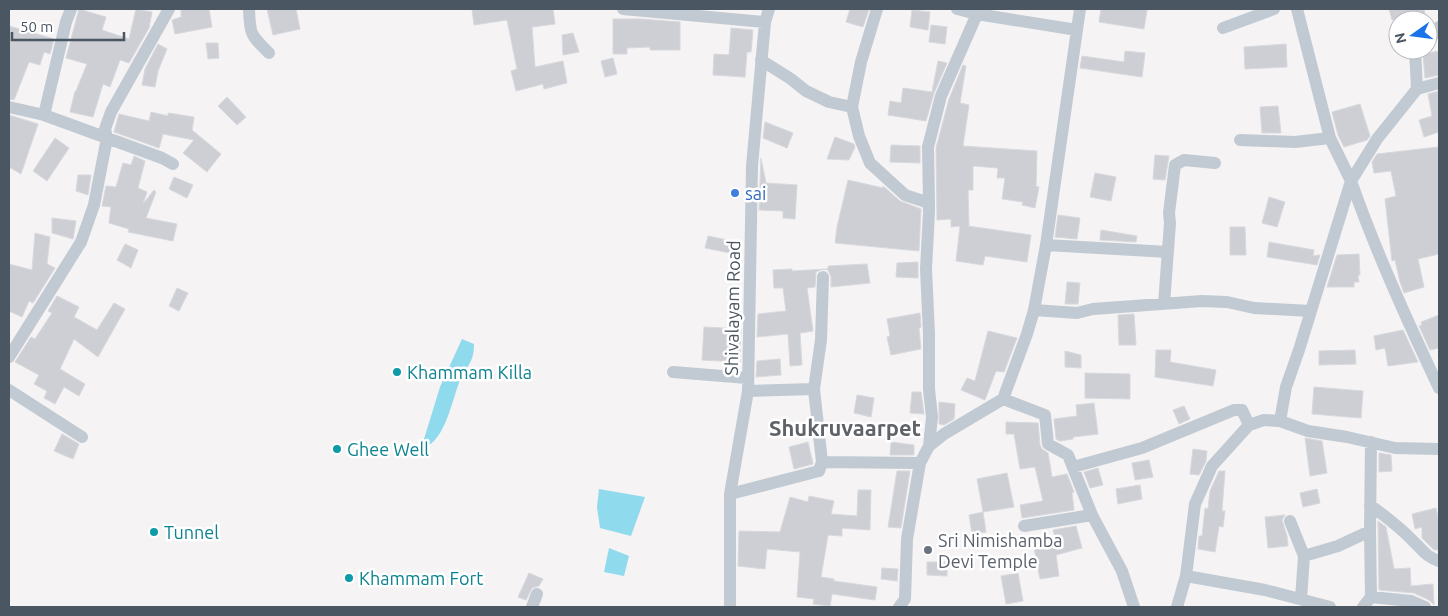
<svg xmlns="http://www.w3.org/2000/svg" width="1448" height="616" font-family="Ubuntu,sans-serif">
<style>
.water{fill:#90daee}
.building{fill:#cdcfd5;stroke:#d7d9de}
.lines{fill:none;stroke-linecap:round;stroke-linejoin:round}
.street{stroke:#c1cad2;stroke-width:12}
.shop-dot{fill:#3f7fe0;stroke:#fff;stroke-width:2}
.culture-dot{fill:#0f9aa8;stroke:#fff;stroke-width:2}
.worship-dot{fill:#6b7280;stroke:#fff;stroke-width:2}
.labels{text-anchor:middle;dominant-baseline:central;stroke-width:5;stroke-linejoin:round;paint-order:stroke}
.shop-label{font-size:18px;fill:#366cbe;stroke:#fff;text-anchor:start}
.street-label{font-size:18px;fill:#4a5661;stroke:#fff}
.culture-label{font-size:18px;fill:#0d838f;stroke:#fff;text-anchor:start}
.worship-label{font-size:18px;fill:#5b616d;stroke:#fff;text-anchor:start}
.district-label{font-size:22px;font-weight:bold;fill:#5f6368;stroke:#fff}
</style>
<rect width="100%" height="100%" fill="#f5f3f3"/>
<path class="water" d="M462,339L474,344C474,363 467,365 460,380C453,397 445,442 424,447V439L440,387Z
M599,489L645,497L631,536L600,528L597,507Z
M609,548L629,556L624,576L604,572Z"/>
<path class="building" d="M79,9L106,17L102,30L129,39L136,9L152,12L149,28L129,63L120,60L110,87L103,84L93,117L70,112L75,91H76L87,64L66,58Z
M181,9H209L212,27L175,34L172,20L181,17Z
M267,9H296L300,29L273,35Z
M472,9H553L555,24L532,27L535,67L563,61L567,83L544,89L543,84L516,91L511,71L517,69L507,20L474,25Z
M850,9H869L863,27L846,22Z
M1101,9H1137L1147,10L1144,29L1099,22Z
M1389,9H1424L1426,20H1392Z
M912,10L930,12L928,30L910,27Z
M613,19H641L680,22V50H650V47L627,48V54H613Z
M931,25L947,27L945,44L929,42Z
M9,26L54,39L50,54L44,52L40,65L29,62L14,100L9,99Z
M731,28L753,30L751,52H747L745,77L713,75L714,54L729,55Z
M573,33L579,52L563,55L562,35Z
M206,43H218L219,58L208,59Z
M158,44L167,49L158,71L155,87L142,85L145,69Z
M1286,44L1287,67L1245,69L1244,47Z
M1125,51L1145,53L1142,77L1080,68L1082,56L1124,62Z
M1439,51V75L1425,78L1423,54Z
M613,58L617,74L605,77L601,61Z
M938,61L947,63L934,93L926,121L888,115L890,101L901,103L903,88L932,92Z
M963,65L966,66L960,103L969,105L963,146L1037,151L1036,186L1039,187L1035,208L1022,205L1023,202L1002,199L1005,178H997L998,168L973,166V190H968L969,226H968L1031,235L1027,262L985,256L983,265L956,261L960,226L951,227V219L937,220L936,148L949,99Z
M1439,91V132L1424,137L1419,120L1432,116L1428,94Z
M227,97L246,117L237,125L218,106Z
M1360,104L1370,136L1367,140L1344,147L1338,135L1332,112Z
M1278,106L1281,133H1262L1260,107Z
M151,112L168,116V113L194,117L192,130L221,154L207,172L183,153L194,140L163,134L159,148L114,132L119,114L149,121Z
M9,115L38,124L21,174L9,167Z
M765,122L793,133L787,148L763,138Z
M835,137L854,144L855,147L849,160L827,159Z
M55,138L69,148L47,181L33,171Z
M891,145L920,146V163L890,162Z
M1438,147L1439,153V254L1418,259L1424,287L1404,293L1400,282L1395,260L1392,261L1385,199L1396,196L1391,171L1374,173L1372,162L1377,154Z
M1155,155L1169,156L1165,180L1153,179Z
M134,156L145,161L138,188L147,192L143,204L154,190L156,192L146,218L177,224L173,241L128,232L129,229L109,223L111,207L102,206L106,186L116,187L123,163L131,165Z
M761,158L766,183L797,185L795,219L783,218V211L759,210Z
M1095,173L1116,177L1111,201L1090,197Z
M78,175H91L88,195L76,191Z
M174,177L193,185L187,198L169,189Z
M848,180L883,188V186L900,201L921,209L919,251L835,243L837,227Z
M1269,197L1285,202L1277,227L1262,223Z
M1058,215L1080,218L1077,239L1055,237Z
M52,218L76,221L73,239L52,233Z
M1230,227H1245L1246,255H1230Z
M1101,230L1137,236L1136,242L1100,240Z
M35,233L50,237L47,264L55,268L33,303L29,301L22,317L9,311V264L32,270Z
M708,236L732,241L730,253L705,248Z
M1269,242L1314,250L1313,256L1320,255L1317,265L1267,257Z
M125,244L138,250L131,268L117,260Z
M1359,254L1360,275H1358L1359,282H1354V287H1327L1337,255Z
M918,262V278L896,277L897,263Z
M867,264L870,283L831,287V277L828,270L823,269L816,272L815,287L807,288L813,331L800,333L802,365L790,366L788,334L757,337L758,314L786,311L783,288H774L773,270L792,269V271L828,269V266Z
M1067,282L1080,283L1078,304H1065Z
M177,288L188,293L179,311L169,306Z
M57,296L79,307L74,317L97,330L114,303L125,309L98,357L74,339L60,369L85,384L79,396L64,387L55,404L44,398L47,391L34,384L39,375L15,362L31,337L35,339L52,313L48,311Z
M920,313L921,327L919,328L921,349L891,355L887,337L890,336L887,319Z
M1134,314L1136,345H1119L1118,315Z
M1439,315V348L1430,350L1419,326L1422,325L1421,322Z
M704,327L741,329L740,362L702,360Z
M1403,330L1418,362L1388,366L1385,348L1376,350L1374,336Z
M988,331L1017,338L1004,372L996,371L985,400L961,390L967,378L975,381Z
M1156,350H1171L1170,362L1216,370L1213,386L1155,377Z
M1355,350L1356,364L1319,365V351Z
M1065,351L1081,355V368L1065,367Z
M780,359L781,375L756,377L757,361Z
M1085,373L1130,374V399L1085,398Z
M1314,387L1363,391L1361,418L1312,414Z
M912,392H921L924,414L910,413Z
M857,395L874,398L871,417L854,413Z
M939,402L955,404L954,419L944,425L939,424Z
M1094,403L1098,434L1073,437V439L1060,441L1056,439L1054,419L1077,416L1076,405Z
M1184,406L1190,419L1179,424L1173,410Z
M1006,422L1038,423L1040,445L1042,449L1048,453L1052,477L1067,474L1074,492L1072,493L1074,510L1022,518L1020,505L1043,501L1035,467L1020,469L1014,434H1006Z
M62,434L79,444L73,459L54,451Z
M1305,438L1322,441L1327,473L1310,476Z
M808,442L813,464L794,469L789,447Z
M891,442L914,445V455H890Z
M1193,449L1207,451L1206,461L1199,475L1190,474Z
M1379,453L1391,455L1392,471L1379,472Z
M1149,460L1153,477L1135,480L1132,463Z
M1098,468L1103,485L1090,488L1084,472Z
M897,471H910L901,528L888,527Z
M1219,471H1225L1222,511H1225L1223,527L1219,526L1215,552L1198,549L1199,536H1202L1205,508L1208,509L1210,491Z
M1007,473L1014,507L983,512L986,532L972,534L969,515L983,512L977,479Z
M1140,485L1142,499L1118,504L1116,489Z
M1317,489L1320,503L1303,507L1300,493Z
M858,490H871L870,530L842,528V536L828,535L821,577L834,579V581L877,587L875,600L832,594L830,606L813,604L814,599L797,597L800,552L767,549L765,569L738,566L739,531L780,532L790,497L808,502L809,496L834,501L831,514L857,516Z
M1436,508L1439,522V550H1434L1422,538V527L1415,529L1412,514Z
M1285,515L1282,520L1287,536L1288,546L1268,548L1265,517Z
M1378,521L1386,527L1394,569L1410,568L1411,586L1433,584L1434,605L1429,600L1414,593L1379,590Z
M1076,526L1082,548L1056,555L1059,576L1040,579L1034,548L1057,544L1053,530Z
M927,562H947V576L927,575Z
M882,568L898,569L897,581L881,579Z
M529,573L543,579L539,586L532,588L526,600L518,597Z
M1018,573L1023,601L1006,604L1001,576Z"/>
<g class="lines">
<path class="street" d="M71,9L66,22L44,115L162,158L173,164
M249,9C250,35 250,34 269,53
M623,9L765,22
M877,9L861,62L852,107L859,136L870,163L905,195L929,203V212L926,269L929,334V389L932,417L929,446L920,463L907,539L905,599L899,607
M957,9L977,14L1077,30
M1223,28L1274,9
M1428,41L1439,27
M1415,50L1417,89L1377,139L1351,181C1376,252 1407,320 1439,388
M761,60L791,79L806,91L829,102L852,107
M1417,89L1439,83
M9,107L44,115
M1240,140L1295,142L1330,138
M929,203L928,147L941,96L977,14
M1046,245L1168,252
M1164,304L1170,223L1169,213L1175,165L1184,160L1215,163
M1034,310L1077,313L1093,309L1202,301L1227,302L1254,308L1310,311
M9,357L81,242L94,205L107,138L105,129L111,112L169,9
M673,372L747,378
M9,390L82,437
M748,391L814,389
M1003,399L1045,415L1048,444L1068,455L1092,515L1122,571L1134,607
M1280,421L1286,387L1299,350L1351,181L1330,138L1297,9
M929,446L944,434L1003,399L1027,334L1034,310L1046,245L1080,9
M822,462L920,463
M1073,467L1142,448L1234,410H1242L1249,425
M730,494L819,471L822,462L814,389L821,340L823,277
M1370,505C1385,516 1401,528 1414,542C1424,551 1425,556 1439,561
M1290,521L1304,556
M1024,526L1092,515
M1186,576L1265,590L1330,607
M1371,597L1370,531L1371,442
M1301,599L1304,556L1338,546L1370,531
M532,607L537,594
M730,607V494L748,391L752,166L765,22L769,9
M1177,607L1186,576L1195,504L1212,466L1249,425L1264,420L1280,421L1308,431L1347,437L1395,448L1439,449
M1363,607L1371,597L1411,601L1425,607"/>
</g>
<circle class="shop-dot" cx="735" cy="193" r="5"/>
<g class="culture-dot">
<circle cx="397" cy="372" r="5"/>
<circle cx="337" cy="449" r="5"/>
<circle cx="154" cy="532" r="5"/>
<circle cx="349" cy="578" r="5"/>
</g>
<circle class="worship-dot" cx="928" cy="550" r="5"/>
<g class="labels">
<g class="shop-label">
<text x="745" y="193">sai</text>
</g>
<g class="street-label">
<text transform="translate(732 308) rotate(-89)">Shivalayam Road</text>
</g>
<g class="culture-label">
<text x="407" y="372">Khammam Killa</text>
<text x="347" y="449">Ghee Well</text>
<text x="164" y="532">Tunnel</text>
<text x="359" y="578">Khammam Fort</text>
</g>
<g class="worship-label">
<text x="938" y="540">Sri Nimishamba<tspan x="938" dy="21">Devi Temple</tspan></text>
</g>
<g class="district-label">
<text x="845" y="427">Shukruvaarpet</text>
</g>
</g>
<rect width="1448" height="616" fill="none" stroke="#4a5661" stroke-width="20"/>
<g transform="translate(1413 35) rotate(256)"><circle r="24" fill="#ffffff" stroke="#b7bbc0"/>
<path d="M0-4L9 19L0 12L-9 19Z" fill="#1a73e8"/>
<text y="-8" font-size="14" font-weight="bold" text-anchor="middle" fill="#4a5661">N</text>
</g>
<path d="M12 32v8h112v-8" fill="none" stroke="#4a5661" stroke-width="2.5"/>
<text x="20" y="32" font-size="15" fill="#4a5661" stroke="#ffffff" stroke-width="4" paint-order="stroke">50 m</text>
</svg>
